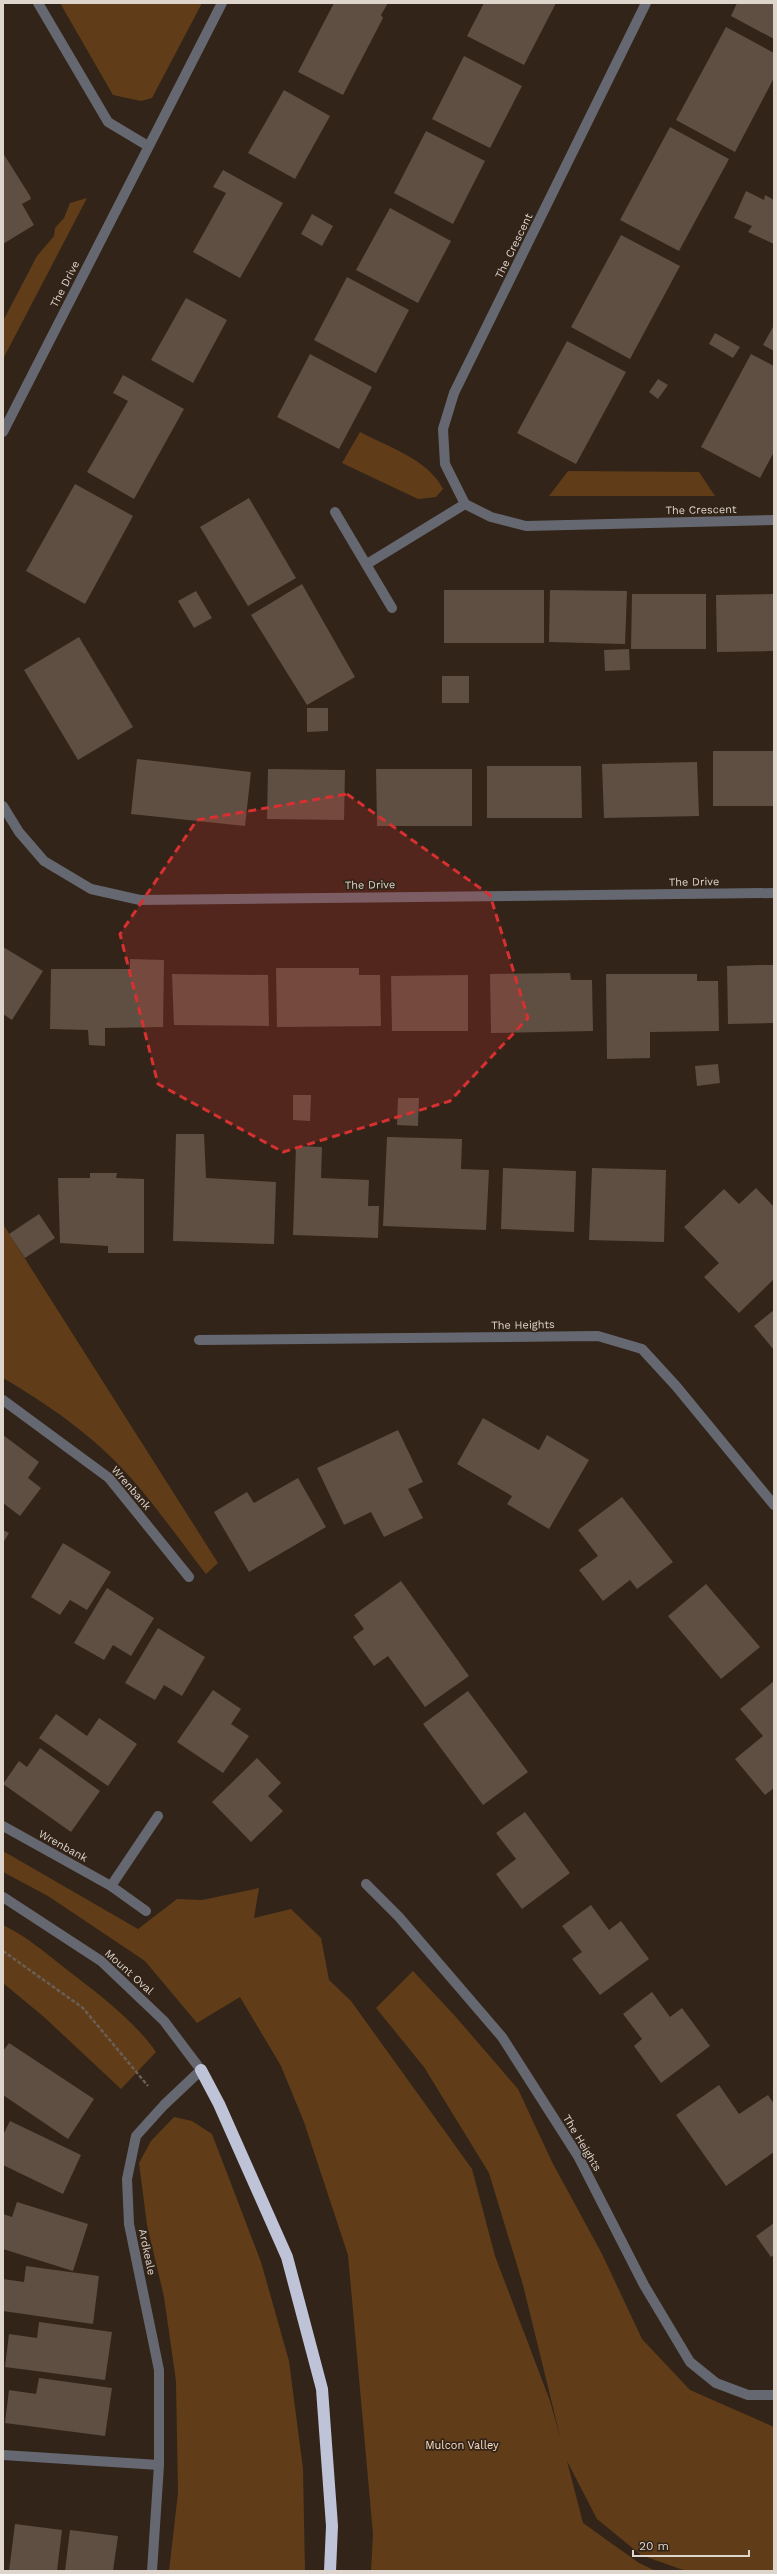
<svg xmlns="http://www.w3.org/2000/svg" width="777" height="2574" font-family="'Work Sans',sans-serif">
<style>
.green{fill:#603d18}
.building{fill:#5e4f42}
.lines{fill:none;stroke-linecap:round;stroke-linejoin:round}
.path{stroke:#6b5e54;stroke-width:2.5;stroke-dasharray:4 2;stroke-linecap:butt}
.minor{stroke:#666871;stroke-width:10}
.highway{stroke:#bec3d8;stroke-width:12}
.marked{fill:#d63130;fill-opacity:0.2;stroke:#d63130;stroke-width:3;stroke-dasharray:8 5;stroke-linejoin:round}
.labels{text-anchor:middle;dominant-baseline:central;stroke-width:3.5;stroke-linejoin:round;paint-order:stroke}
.street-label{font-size:11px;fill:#ded5cd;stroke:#322418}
.park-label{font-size:11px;fill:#fadec5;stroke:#322418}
</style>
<rect width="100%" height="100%" fill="#322418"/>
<path class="green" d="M60,3H202L152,98L141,101L113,95Z
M87,198L3,359V321L37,256L54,236L55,228L64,218L70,203Z
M360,432C388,447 428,459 443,489L436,497L418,499L342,463Z
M568,471L699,472L715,496H549Z
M3,1224L218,1563L206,1574C170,1528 136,1476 91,1439C64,1416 34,1396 3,1378Z
M3,1851L138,1929L177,1899L202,1900L259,1888L254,1918L291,1909L321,1938L329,1980L351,2001L472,2169L495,2256L550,2401L561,2440L523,2285L489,2173L424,2067L376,2008L413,1971L455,2016L518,2089L552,2162L602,2254L642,2339L690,2390L774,2427V2571H686L641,2555L597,2519L567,2461L583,2523L639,2563L656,2571H371L373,2534L348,2255L304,2122L281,2066L240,1997L197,2023L145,1961L48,1896L3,1872Z
M3,1925C26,1936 46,1953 66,1969C97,1993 133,2019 156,2052L121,2089L44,2017L3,1983Z
M174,2117L192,2121L212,2134L261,2262L289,2361L303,2469L305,2571H169L178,2493L176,2381L164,2297L147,2225L139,2163L151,2141Z"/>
<path class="building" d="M334,3H388L381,15L383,18L343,95L298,72Z
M484,3H556L524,65L467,36Z
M737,3H774V39L731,16Z
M726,27L774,53V78L735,152L676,120Z
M464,56L522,86L490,148L432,119Z
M284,90L330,116L295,179L248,153Z
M670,127L729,159L679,251L620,220Z
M426,131L485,161L453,224L394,193Z
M3,153L30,196L31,199L22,204L34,225L3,244Z
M223,170L283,203L240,278L193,252L226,193L213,187Z
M746,191L764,200L765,195L774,200V244L748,232L752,226L734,218Z
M390,208L451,241L418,303L356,270Z
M312,214L333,226L322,246L301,234Z
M621,235L680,266L630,359L571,327Z
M347,277L409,310L376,373L314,340Z
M186,298L227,320L193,383L151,360Z
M774,325V351L763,345Z
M715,333L740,347L733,358L709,344Z
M567,341L626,372L576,464L517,433Z
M310,354L372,387L339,449L277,417Z
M751,354L774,366V452L760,478L701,447Z
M123,375L184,409L134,499L87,472L128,401L113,393Z
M658,379L668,385L658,399L649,392Z
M75,484L133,516L85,604L26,571Z
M249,498L296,578L248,606L200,527Z
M302,584L355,677L307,705L251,615Z
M444,590H544V643H444Z
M550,590L627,591L625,644L549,642Z
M196,591L212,618L194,628L178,601Z
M632,594H706V649H631Z
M774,594V651L717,652L716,595Z
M79,637L133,727L78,760L24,670Z
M629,649L630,670L605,671L604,650Z
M442,676H469V703H442Z
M307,708H328V731L307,732Z
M713,751H774V806H713Z
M137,759L251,772L245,826L131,814Z
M697,762L699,816L604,818L602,764Z
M487,766H581L582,818H487Z
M268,769L345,770L344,820L267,819Z
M376,769H472V826H377Z
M3,947L43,971L12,1020L3,1014Z
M130,959L164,960L163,1027L105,1028V1046L89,1045L88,1030L50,1029L51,969H130Z
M760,965H774V1023L728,1024L727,966Z
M276,968H359V975H380L381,1026L277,1027Z
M570,973L571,980H592L593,1031L491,1033L490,974Z
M172,974L268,975L269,1026L174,1025Z
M606,974H697V981H718L719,1031L650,1032V1058L607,1059Z
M468,975V1031H392L391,976Z
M718,1064L720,1083L697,1086L695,1066Z
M293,1095H311L310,1121L293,1120Z
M398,1098H419L418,1126L397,1125Z
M176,1134H204L206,1178L276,1182L274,1244L173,1241Z
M387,1137L462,1139L461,1169L489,1170L486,1230L383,1226Z
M296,1146L322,1147L321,1178L369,1180L368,1206H379L378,1238L293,1235Z
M503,1168L576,1171L574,1232L501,1229Z
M592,1168L666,1170L664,1242L589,1240Z
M90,1173H117L116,1178L144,1179V1253H108V1246L60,1243L58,1178H90Z
M756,1188L774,1207V1279L739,1313L704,1277L719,1263L684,1227L724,1189L739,1204Z
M39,1214L55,1238L25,1258L9,1234Z
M774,1310V1350L754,1326Z
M483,1418L539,1450L547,1435L589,1460L549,1529L507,1504L512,1496L457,1464Z
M398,1430L423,1482L408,1489L423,1518L384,1537L371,1512L344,1525L317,1468Z
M3,1435L39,1462L28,1478L41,1488L20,1516L3,1503Z
M298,1478L326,1527L249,1572L214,1512L247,1492L254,1503Z
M622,1497L673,1562L637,1589L630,1580L603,1601L579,1570L598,1556L578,1530Z
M3,1530L9,1533L3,1543Z
M63,1543L111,1572L87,1610L70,1600L60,1615L31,1597Z
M401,1581L469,1676L425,1707L388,1656L374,1666L353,1637L364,1629L354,1615Z
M706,1584L760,1647L721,1679L668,1616Z
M107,1588L154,1618L131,1656L113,1645L104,1660L74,1643Z
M158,1628L205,1657L182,1696L164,1685L155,1700L125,1683Z
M774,1681V1788L765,1795L735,1759L763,1736L740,1709Z
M213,1690L241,1709L231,1724L249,1736L223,1773L177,1742Z
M468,1691L528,1772L483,1805L423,1724Z
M56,1714L87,1736L99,1718L137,1744L108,1786L39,1738Z
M40,1748L100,1791L71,1832L3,1784L19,1761L27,1767Z
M257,1758L281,1783L268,1796L283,1811L251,1842L212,1802Z
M525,1812L570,1873L522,1909L496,1874L516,1859L496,1833Z
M591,1905L609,1930L621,1921L649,1959L600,1995L572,1959L582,1952L562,1926Z
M652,1992L670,2017L682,2008L710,2046L661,2083L634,2046L642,2039L623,2014Z
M9,2043L94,2099L68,2139L3,2095V2051Z
M719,2085L739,2114L768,2095L774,2104V2152L726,2186L676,2115Z
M10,2121L81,2155L63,2194L3,2165V2135Z
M17,2202L88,2224L73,2271L3,2249V2214L12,2217Z
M774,2223V2255L771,2257L756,2236Z
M26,2266L99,2276L93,2324L3,2311V2279L24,2282Z
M39,2322L112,2332L105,2380L5,2367L9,2334L37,2338Z
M39,2378L112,2388L105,2436L5,2423L9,2390L36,2394Z
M15,2524L62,2530L57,2571H9Z
M70,2530L118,2536L113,2571H65Z"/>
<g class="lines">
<path class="path" d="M3,1951L83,2008L148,2086"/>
<path class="minor" d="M38,3L108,122L148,146
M646,3L454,393L443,429L445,464L465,504L491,517L526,526L774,520
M3,432L222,3
M335,512L392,608
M367,564L465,504
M3,806L19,832L44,861L91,889L140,900L774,893
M199,1340L598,1336L642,1349L676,1386L774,1505
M3,1400L109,1478L189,1577
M3,1826L111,1886L146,1911
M366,1884L399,1917L502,2037L578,2156L644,2285L690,2362L716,2383L748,2395H774
M111,1886L158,1816
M3,1897L101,1961L164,2021L201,2070L164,2105L136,2136L127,2179L129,2224L159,2370V2465L152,2571
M3,2455L159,2465"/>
<path class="highway" d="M201,2070L219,2104L287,2257L322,2389L332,2526L330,2571"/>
</g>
<path class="marked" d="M347,794L490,895L528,1018L450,1101L283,1152L158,1084L120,934L197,820Z"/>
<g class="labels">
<g class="street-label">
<text transform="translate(514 246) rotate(-64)">The Crescent</text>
<text transform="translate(65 284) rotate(-63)">The Drive</text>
<text transform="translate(701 510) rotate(-1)">The Crescent</text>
<text transform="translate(694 882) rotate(-1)">The Drive</text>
<text transform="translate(370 885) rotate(-1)">The Drive</text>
<text transform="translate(523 1325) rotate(-1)">The Heights</text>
<text transform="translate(131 1488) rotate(49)">Wrenbank</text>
<text transform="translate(63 1846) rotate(29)">Wrenbank</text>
<text transform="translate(129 1972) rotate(42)">Mount Oval</text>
<text transform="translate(582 2143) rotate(59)">The Heights</text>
<text transform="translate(147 2252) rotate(78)">Ardkeale</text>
</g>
<g class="park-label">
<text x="462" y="2445">Mulcon Valley</text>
</g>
</g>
<rect width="777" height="2574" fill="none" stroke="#ded5cd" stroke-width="8"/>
<path d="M633 2550v6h116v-6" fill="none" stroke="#ded5cd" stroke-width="2"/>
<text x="639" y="2550" font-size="12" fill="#ded5cd" stroke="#322418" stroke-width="3" paint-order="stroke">20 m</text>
</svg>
